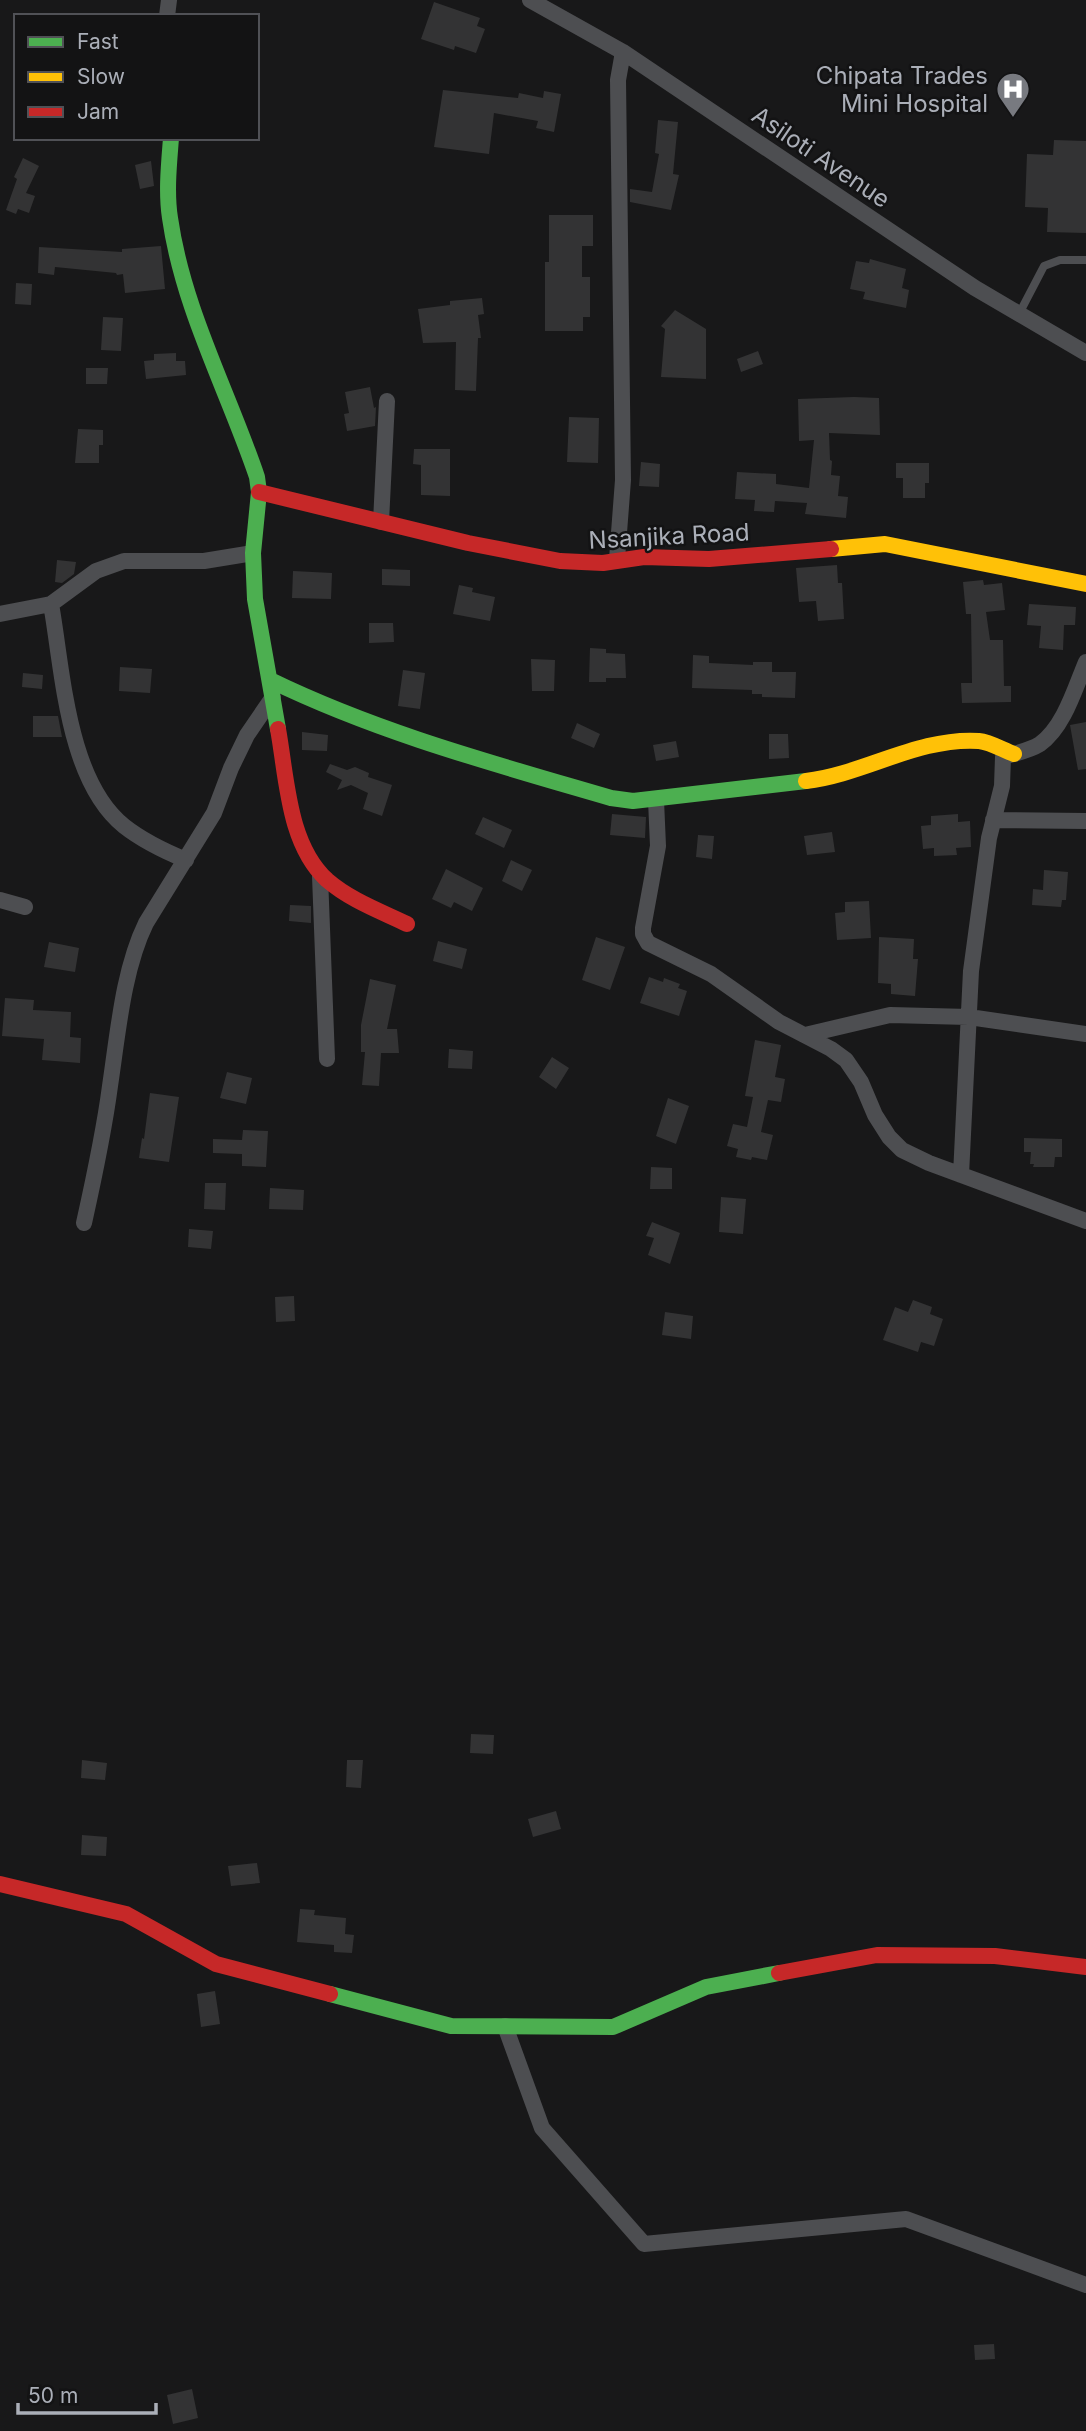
<svg xmlns="http://www.w3.org/2000/svg" width="1086" height="2431" font-family="Inter,sans-serif">
<style>
.building{fill:#333334}
.lines{fill:none;stroke-linecap:round;stroke-linejoin:round}
.lane{stroke:#4d4e51;stroke-width:8}
.street{stroke:#4d4e51;stroke-width:16}
.fast{stroke:#4caf50;stroke-width:16}
.slow{stroke:#ffc107;stroke-width:16}
.jam{stroke:#c62828;stroke-width:16}
.labels{text-anchor:middle;dominant-baseline:central;stroke-width:5;stroke-linejoin:round;paint-order:stroke}
.poi-label{font-size:24px;fill:#abafb8;stroke:#131314;text-anchor:end}
.street-label{font-size:24px;fill:#abafb8;stroke:#131314}
</style>
<rect width="100%" height="100%" fill="#181819"/>
<path class="building" d="M434,2L480,18L477,26L485,29L476,53L455,46L454,50L421,39Z
M443,90L518,98L519,93L543,98L544,91L561,94L554,132L536,128L538,121L494,113L489,154L434,147Z
M658,120L678,122L673,174L679,175L671,210L630,202V189L652,192L659,154L655,153Z
M1054,140L1086,141V233L1047,232L1048,208L1025,207L1027,154L1053,155Z
M23,158L39,166L26,193L35,196L29,213L18,209L16,214L6,210L17,179L14,177Z
M151,161L154,186L140,189L135,165Z
M549,215H593V246H582V277H590V317H583V331H545V262H549Z
M161,246L165,289L125,293L123,274L117,275L116,273L55,267L54,275L38,273L39,247L122,252V249Z
M870,259L906,269L902,288L909,290L906,308L863,299L865,292L850,289L856,261L869,263Z
M16,283L32,284L31,305L15,304Z
M482,298L484,314L478,315L481,338H478L476,391L455,390L456,342L423,343L418,309L450,305V301Z
M675,310L706,329V379L661,377L665,329L661,326Z
M103,317L123,318L121,351L101,350Z
M758,351L763,364L741,372L737,359Z
M176,353V361H185L186,375L146,379L144,361L154,360V354Z
M86,368H108L107,384H86Z
M370,387L374,408L376,407L375,426L347,431L344,414L349,413L345,392Z
M854,397L879,398L880,435L829,433L830,460L832,461L831,475L840,476L838,496L848,497L846,518L805,514L807,503L775,501L774,512L754,511L755,500L735,499L737,472L776,474V484L809,488L814,440L799,441L798,399Z
M569,417L599,418L598,463L567,462Z
M78,429L103,430V445H99V463H75Z
M414,449H450V496L421,495V465L413,464Z
M641,462L660,464L659,487L639,486Z
M896,463H929V483H925V498H903V478H896Z
M57,560L76,562L74,574L62,583L55,582Z
M837,565L838,583H842L844,619L818,621L816,601L799,602L796,568Z
M382,569L410,570V586L382,585Z
M293,571L332,573L331,599L292,598Z
M983,580L984,585L1002,583L1005,610L986,612L990,640H1003L1004,686H1011V702L962,703L961,683H972L971,614H966L963,582Z
M459,585L473,588L472,592L495,597L490,621L453,614Z
M1029,604L1076,607L1075,625H1064L1063,650L1039,648L1041,626L1027,625Z
M369,623H393L394,642L369,643Z
M590,648L606,649V653L625,654L626,678H606V682H589Z
M693,655L709,656V663L753,665V662H772V672H796L795,698L762,697V694H752V690L692,688Z
M531,659L555,660L554,691H532Z
M120,667L152,669L150,693L119,691Z
M403,670L425,673L420,709L398,706Z
M23,673L43,675L42,689L22,687Z
M33,716H58L62,737H33Z
M1086,722V769L1078,770L1070,725Z
M577,723L600,734L594,748L571,738Z
M302,732L328,735L327,751L302,750Z
M769,734H788L789,758L769,759Z
M676,741L679,757L656,761L653,745Z
M330,764L347,770L355,767L369,773L368,777L392,785L382,816L363,809L368,793L351,785L337,790L342,780L326,772Z
M612,814L646,817L645,838L610,835Z
M958,814V822L970,821L971,847L956,848L957,855L934,856V848L923,849L921,826L931,825V816Z
M483,817L512,830L504,848L475,834Z
M832,832L835,852L807,855L804,836Z
M698,835L714,836L712,859L696,857Z
M511,860L532,870L522,891L502,881Z
M446,869L483,888L472,911L454,902L451,908L432,899Z
M1044,870L1068,872L1066,900H1062L1061,907L1032,905L1033,889L1043,890Z
M869,901L871,938L837,940L835,913L845,912V902Z
M290,905L311,906V923L289,921Z
M596,937L625,947L610,990L582,980Z
M879,937L914,939L913,959H918L915,996L891,994V984L878,983Z
M438,941L467,949L462,969L433,961Z
M49,942L79,948L75,972L44,967Z
M649,977L663,982L664,978L680,984L678,988L687,991L679,1016L640,1003Z
M370,979L396,985L387,1029H397L399,1053H381L379,1086L362,1085L365,1052H361V1025Z
M5,998L34,1000L33,1010L71,1012L70,1037L81,1038L80,1063L42,1060L44,1039L2,1036Z
M755,1040L781,1045L775,1077L785,1079L781,1102L768,1100L761,1132L773,1135L767,1160L752,1157L751,1160L736,1157L738,1149L727,1146L733,1124L747,1127L753,1097L745,1096Z
M449,1049L473,1051L472,1069L448,1068Z
M552,1057L569,1068L556,1089L539,1077Z
M227,1072L252,1078L246,1104L220,1098Z
M150,1093L179,1097L169,1162L139,1158L142,1138L144,1139Z
M668,1098L689,1106L676,1144L656,1136Z
M243,1130L268,1131L266,1167L242,1166V1154L213,1153V1139L242,1140Z
M1024,1138L1062,1139V1157H1055L1054,1167H1033L1034,1164H1030L1031,1152H1024Z
M651,1167L672,1168V1189H650Z
M205,1183H226L225,1210L204,1209Z
M270,1188L304,1190L303,1210L269,1209Z
M721,1197L746,1199L743,1234L719,1232Z
M652,1222L680,1233L670,1264L648,1255L654,1238L646,1236Z
M189,1229L213,1231L211,1249L188,1247Z
M294,1296L295,1321L276,1322L275,1297Z
M913,1300L932,1307L930,1314L943,1319L934,1346L921,1342L918,1352L883,1340L895,1307L908,1312Z
M665,1312L693,1316L691,1339L662,1335Z
M471,1734L494,1735L493,1754L470,1753Z
M82,1760L107,1763L105,1780L81,1778Z
M347,1760H363L361,1788L346,1787Z
M556,1811L561,1829L533,1837L528,1819Z
M82,1835L107,1837L106,1856L81,1855Z
M257,1863L260,1883L231,1886L228,1866Z
M300,1909L315,1910L314,1915L346,1918L345,1934L354,1935L352,1953L334,1952V1945L297,1942Z
M215,1991L220,2024L201,2027L197,1994Z
M994,2344L995,2359L975,2360L974,2345Z
M192,2389L198,2418L173,2424L167,2395Z"/>
<g class="lines">
<path class="lane" d="M1019,314L1044,266L1060,260H1086"/>
<path class="street" d="M530,0L623,52L975,288L1086,353
M167,16L169,0
M381,522L387,401
M617,559L623,480L618,80L623,52
M51,604C63,671 67,780 124,826C143,841 164,851 186,860
M0,614L51,604L96,571L124,561H204L253,553
M656,800L658,846L643,928V934L648,943L711,974L779,1022L831,1049L846,1060L861,1082L875,1115L889,1137L902,1150L929,1163L1086,1221
M993,820L1086,821
M320,876L327,1059
M0,900L25,907
M805,1035L890,1015L969,1017L1086,1034
M961,1175L971,971L989,838L1002,786L1003,757C1016,753 1029,751 1040,744C1064,727 1075,688 1086,662
M84,1223C94,1178 104,1132 110,1086C118,1033 123,970 146,923L214,813L231,768L247,735L273,697
M505,2026L542,2128L644,2244L906,2219L1086,2285"/>
<path class="fast" d="M171,138C169,164 166,192 170,218C183,309 228,391 257,477L259,492L253,553L255,599L278,729
M270,680C379,733 495,764 611,798L633,801L806,781
M330,1994L451,2026L613,2027L706,1987L779,1973"/>
<path class="slow" d="M831,549L885,544L1086,584
M806,781C865,774 918,737 979,741C990,742 1003,750 1014,754"/>
<path class="jam" d="M259,492L468,543L560,561L603,563L644,557L709,559L831,549
M278,729C287,779 288,844 327,880C350,900 380,911 407,924
M0,1884L126,1914L216,1964L330,1994
M779,1973L877,1955L995,1956L1086,1967"/>
</g>
<defs>
<symbol id="hospital-pin" viewBox="-11 -11 22 30"><path d="M0 17L-7.5 6A9.5 9.5 0 1 1 7.5 6Z" fill="#787a80" stroke="#131314"/><path d="M-5-5h3v3.5h4V-5h3V5h-3V1.5h-4V5h-3Z" fill="#fff"/></symbol>
</defs>
<g fill-rule="evenodd">
<use href="#hospital-pin" x="994" y="70" width="38" height="52"/>
</g>
<g class="labels">
<g class="poi-label">
<text x="988" y="75">Chipata Trades<tspan x="988" dy="28">Mini Hospital</tspan></text>
</g>
<g class="street-label">
<text transform="translate(821 157) rotate(34)">Asiloti Avenue</text>
<text transform="translate(669 536) rotate(-3)">Nsanjika Road</text>
</g>
</g>
<rect x="14" y="14" width="245" height="126" fill="#131314" stroke="#505156" stroke-width="2"/>
<rect x="28" y="37" width="35" height="10" fill="#4caf50" stroke="#505156" stroke-width="2"/>
<text x="77" y="49" font-size="21" fill="#abafb8">Fast</text>
<rect x="28" y="72" width="35" height="10" fill="#ffc107" stroke="#505156" stroke-width="2"/>
<text x="77" y="84" font-size="21" fill="#abafb8">Slow</text>
<rect x="28" y="107" width="35" height="10" fill="#c62828" stroke="#505156" stroke-width="2"/>
<text x="77" y="119" font-size="21" fill="#abafb8">Jam</text>
<path d="M18 2403v10h138v-10" fill="none" stroke="#abafb8" stroke-width="3.5"/>
<text x="28" y="2403" font-size="21" fill="#abafb8" stroke="#131314" stroke-width="5" paint-order="stroke">50 m</text>
</svg>
